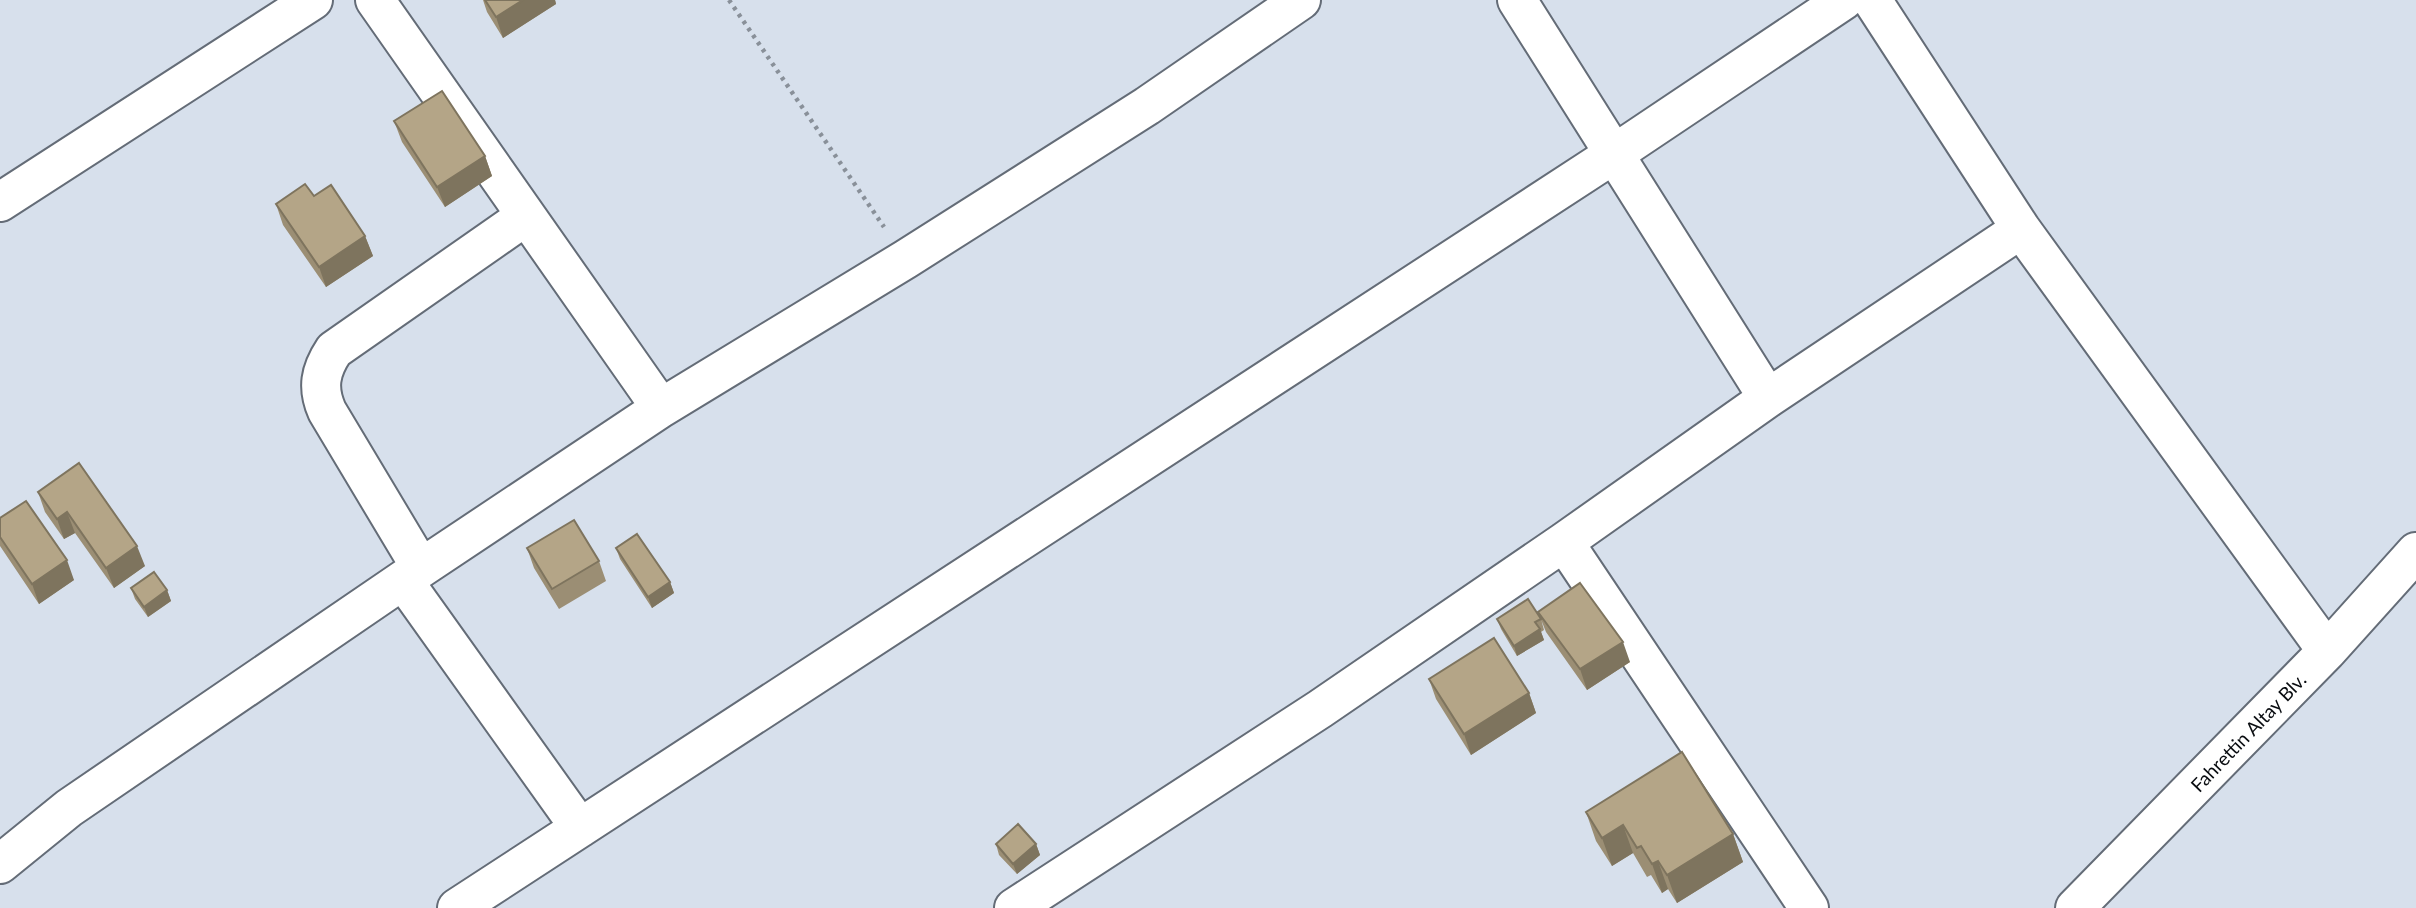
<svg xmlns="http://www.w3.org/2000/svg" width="2416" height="908" font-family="Lato,sans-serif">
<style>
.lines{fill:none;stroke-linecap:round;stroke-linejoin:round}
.minor-casing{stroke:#646c77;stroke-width:42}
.path{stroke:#899099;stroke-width:4.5;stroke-dasharray:3.5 5;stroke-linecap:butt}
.minor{stroke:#fff;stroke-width:38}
.wall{fill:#9b8e74}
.shaded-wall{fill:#7e745e}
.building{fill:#b4a587;stroke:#7e745e;stroke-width:2}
.labels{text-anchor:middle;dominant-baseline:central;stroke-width:5;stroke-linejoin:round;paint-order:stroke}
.street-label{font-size:19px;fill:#090c10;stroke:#fff}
</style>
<rect width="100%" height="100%" fill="#d7e0ec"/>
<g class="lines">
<defs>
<path id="minor" d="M375,0L661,408
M1517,0L1768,398
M1872,0L2021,229L2327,651
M0,202L313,0
M1564,542L1809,908
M421,568L327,411C317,388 320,371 334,350L526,216
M403,580L580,828
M0,864L69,808L403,580L661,408L906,259L1147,106L1301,0
M457,908L1614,154L1844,0
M1014,908L1320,709L1564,542L1768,398L2021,229
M2075,908L2327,651L2416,552"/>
</defs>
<use href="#minor" class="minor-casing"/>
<path class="path" d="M729,0L884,227"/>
<use href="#minor" class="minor"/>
</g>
<path class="wall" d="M483,0H555L556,4L503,38L487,12Z
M394,121L485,156L492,176L445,207L402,142Z
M314,196L365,236L373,256L326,287L283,225L276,204Z
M38,492L145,566L114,588L75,533L64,539L45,512Z
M0,518L74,580L39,604L0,546Z
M527,548L599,561L606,581L559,609L534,568Z
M616,548L670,582L674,593L652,608L620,559Z
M131,588L167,590L171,601L148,617L135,599Z
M1538,612L1630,662L1587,690L1546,632Z
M1497,619H1541L1544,630L1541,632L1544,640L1517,656L1501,629Z
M1429,679L1529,693L1536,713L1471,755L1436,699Z
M1586,812L1733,834L1743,862L1677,903L1668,889L1662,893L1651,875L1647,877L1633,853L1612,866L1596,841Z
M996,844H1036L1040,855L1017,874L999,855Z"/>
<path class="shaded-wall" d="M523,0H555L556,4L503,38L496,17Z
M485,156L492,176L445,207L437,187Z
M365,236L373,256L326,287L319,267Z
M67,512L75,533L64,539L57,519Z
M137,546L145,566L114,588L106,568Z
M67,560L74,580L39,604L32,584Z
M670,582L674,593L652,608L648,597Z
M167,590L171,601L148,617L144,607Z
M1540,629L1544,640L1517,656L1514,646Z
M1623,642L1630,662L1587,690L1580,669Z
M1529,693L1536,713L1471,755L1464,734Z
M1623,825L1633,853L1612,866L1602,838Z
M1733,834L1743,862L1677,903L1667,875Z
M1036,844L1040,855L1017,874L1013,864Z
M1658,861L1668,889L1662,893L1652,864Z"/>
<path class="building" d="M485,0H523L496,17Z
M442,91L485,156L437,187L394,121Z
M305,184L314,196L331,185L365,236L319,267L276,204Z
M79,463L137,546L106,568L67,512L57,519L38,492Z
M26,501L67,560L32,584L0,537V518Z
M574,520L599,561L552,589L527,548Z
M637,534L670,582L648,597L616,548Z
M154,572L167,590L144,607L131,588Z
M1580,583L1623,642L1580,669L1538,612Z
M1528,599L1541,619L1535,622L1540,629L1514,646L1497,619Z
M1494,638L1529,693L1464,734L1429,679Z
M1682,752L1733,834L1667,875L1658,861L1652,864L1641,846L1637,848L1623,825L1602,838L1586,812Z
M1018,824L1036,844L1013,864L996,844Z"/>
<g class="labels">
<g class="street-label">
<text transform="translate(2248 732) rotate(-46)">Fahrettin Altay Blv.</text>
</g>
</g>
</svg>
